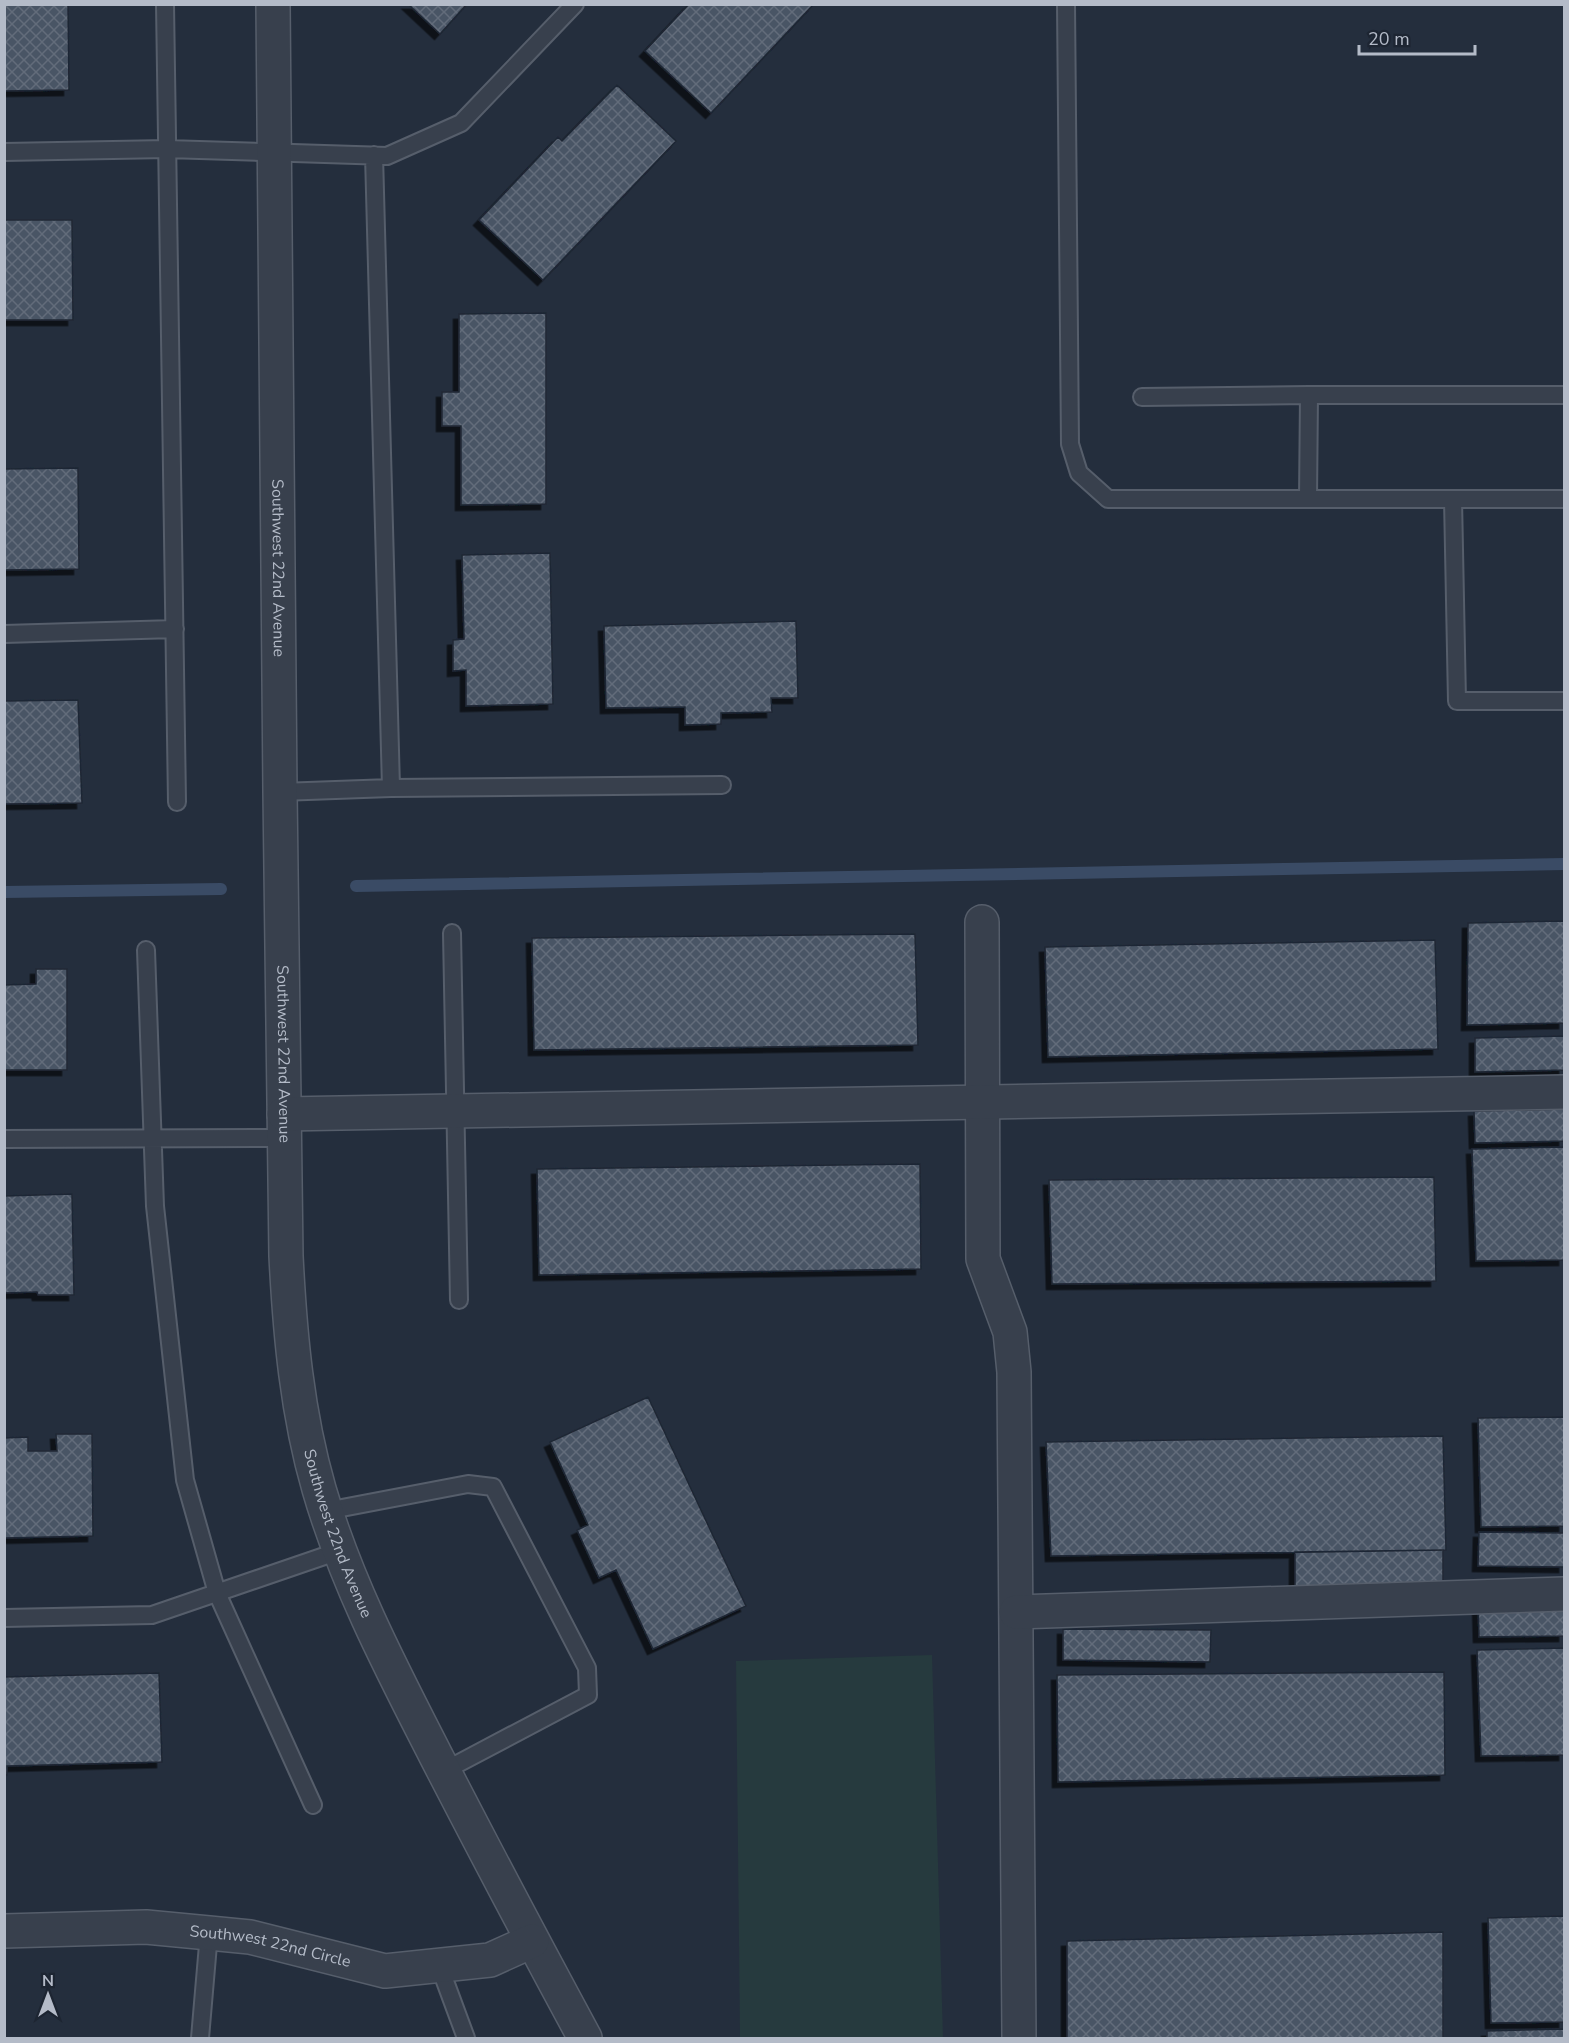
<svg xmlns="http://www.w3.org/2000/svg" width="1569" height="2043" font-family="'Nunito Sans',sans-serif">
<style>
.park{fill:#263a3e}
.lines{fill:none;stroke-linecap:round;stroke-linejoin:round}
.stream{stroke:#3a4b65;stroke-width:12}
.building{fill:url(#building-cross-hatch);stroke:#1f2734;stroke-width:1.5;filter:url(#shadow)}
.lane-casing{stroke:#565e6b;stroke-width:20}
.street-casing{stroke:#565e6b;stroke-width:36}
.lane{stroke:#38404d;stroke-width:16}
.street{stroke:#38404d;stroke-width:33}
.labels{text-anchor:middle;dominant-baseline:central;stroke-width:6;stroke-linejoin:round;paint-order:stroke}
.street-label{font-size:16px;fill:#b4bbc8;stroke:#1d2532}
</style>
<defs>
<pattern id="building-cross-hatch" width="8" height="8" patternUnits="userSpaceOnUse" patternTransform="scale(1.5)"><rect width="8" height="8" fill="#4a5565"/><path d="M0 0l8 8M0 8l8-8" fill="none" stroke="#626c7a"/></pattern>
<filter id="shadow"><feDropShadow dx="-5.5" dy="5.5" stdDeviation="0" flood-color="#0009"/></filter>
</defs>
<rect width="100%" height="100%" fill="#242e3d"/>
<path class="park" d="M932,1655L943,2038H740L736,1661Z"/>
<g class="lines">
<path class="stream" d="M356,886L1564,864
M4,892L221,889"/>
</g>
<path class="building" d="M4,4H68L69,90L4,91Z
M408,4H467L440,34Z
M689,4H812L813,5L711,113L645,51Z
M617,85L676,141L543,280L479,220L558,137L562,141Z
M4,220H72L73,320H4Z
M546,313V504L461,505V426H442V392H459V314Z
M78,468L79,569L4,570V469Z
M550,553L553,704L466,706V670L453,671V640L464,639L462,555Z
M796,621L798,698H771L772,712L721,713V724L685,725V707L606,708L604,626Z
M78,700L82,803L4,804V701Z
M1564,921V1023L1467,1025L1468,923Z
M915,934L918,1045L534,1050L532,938Z
M1435,940L1438,1049L1048,1057L1045,947Z
M36,969H67V1070H4V985L36,984Z
M1564,1036V1070L1475,1072V1038Z
M1564,1109V1141L1475,1143L1474,1111Z
M1564,1147V1260L1476,1261L1472,1149Z
M920,1164L921,1269L539,1275L537,1169Z
M1434,1177L1436,1281L1052,1284L1049,1180Z
M72,1194L74,1295H38L37,1292L4,1293V1196Z
M648,1397L746,1606L653,1649L616,1570L599,1578L577,1530L588,1525L550,1442Z
M1564,1417V1526L1481,1527L1478,1418Z
M56,1434H92L93,1536L4,1538V1438L28,1437V1451H57Z
M1443,1436L1446,1550L1051,1556L1046,1442Z
M1479,1532L1564,1533V1567L1478,1566Z
M1443,1550V1584L1295,1586V1552Z
M1478,1604H1564V1636L1479,1637Z
M1063,1629L1211,1630L1210,1662L1063,1660Z
M1564,1648V1755L1481,1756L1477,1650Z
M1444,1672L1445,1775L1058,1782L1057,1675Z
M159,1673L162,1762L7,1766V1775H4V1677Z
M1564,1916V2022L1491,2023L1488,1918Z
M1443,1932V2038H1067V1941Z
M1564,2029V2038H1487V2031Z"/>
<g class="lines">
<defs>
<path id="lane" d="M165,4L177,802
M1066,4L1070,444L1079,473L1108,499H1564
M4,152L167,149L387,156L461,123L575,4
M374,155L391,788
M1142,397L1309,395
M1308,499L1309,395H1564
M1453,499L1457,701H1564
M4,634L175,629
M280,792L391,788L722,785
M452,933L459,1300
M146,950L155,1206L185,1480L217,1593L313,1805
M4,1139L284,1138
M326,1511L468,1484L493,1487L587,1668L588,1695L444,1771
M4,1618L152,1615L339,1551
M439,1965L466,2038
M200,2038L209,1933"/>
<g id="street">
<path id="s1" d="M273,4L280,792L286,1256C290,1335 297,1413 319,1489C346,1582 391,1668 435,1754C484,1849 534,1944 585,2038"/>
<path d="M982,922L983,1259L1010,1332L1014,1372L1019,2038"/>
<path d="M284,1114L1564,1092"/>
<path d="M1016,1612L1564,1594"/>
<path id="s2" d="M4,1931L146,1927L209,1933L250,1937L385,1971L490,1960L532,1941"/>
</g>
</defs>
<use href="#lane" class="lane-casing"/>
<use href="#street" class="street-casing"/>
<use href="#lane" class="lane"/>
<use href="#street" class="street"/>
</g>
<g class="labels">
<g class="street-label">
<text stroke="none"><textPath href="#s1" startOffset="564">Southwest 22nd Avenue</textPath></text>
<text stroke="none"><textPath href="#s1" startOffset="1050">Southwest 22nd Avenue</textPath></text>
<text stroke="none"><textPath href="#s1" startOffset="1536">Southwest 22nd Avenue</textPath></text>
<text stroke="none"><textPath href="#s2" startOffset="268">Southwest 22nd Circle</textPath></text>
</g>
</g>
<rect width="1569" height="2043" fill="none" stroke="#b4bbc8" stroke-width="12"/>
<g transform="translate(48 1995)" stroke="#1d2532" stroke-width="4.5" paint-order="stroke">
<path d="M0-4.5L10 22L0 15L-10 22Z" fill="#b4bbc8"/>
<text y="-9" font-size="16" font-weight="bold" text-anchor="middle" fill="#b4bbc8">N</text>
</g>
<path d="M1359 45v9h116v-9" fill="none" stroke="#b4bbc8" stroke-width="3"/>
<text x="1368" y="45" font-size="18" fill="#b4bbc8" stroke="#1d2532" stroke-width="4.5" paint-order="stroke">20 m</text>
</svg>
